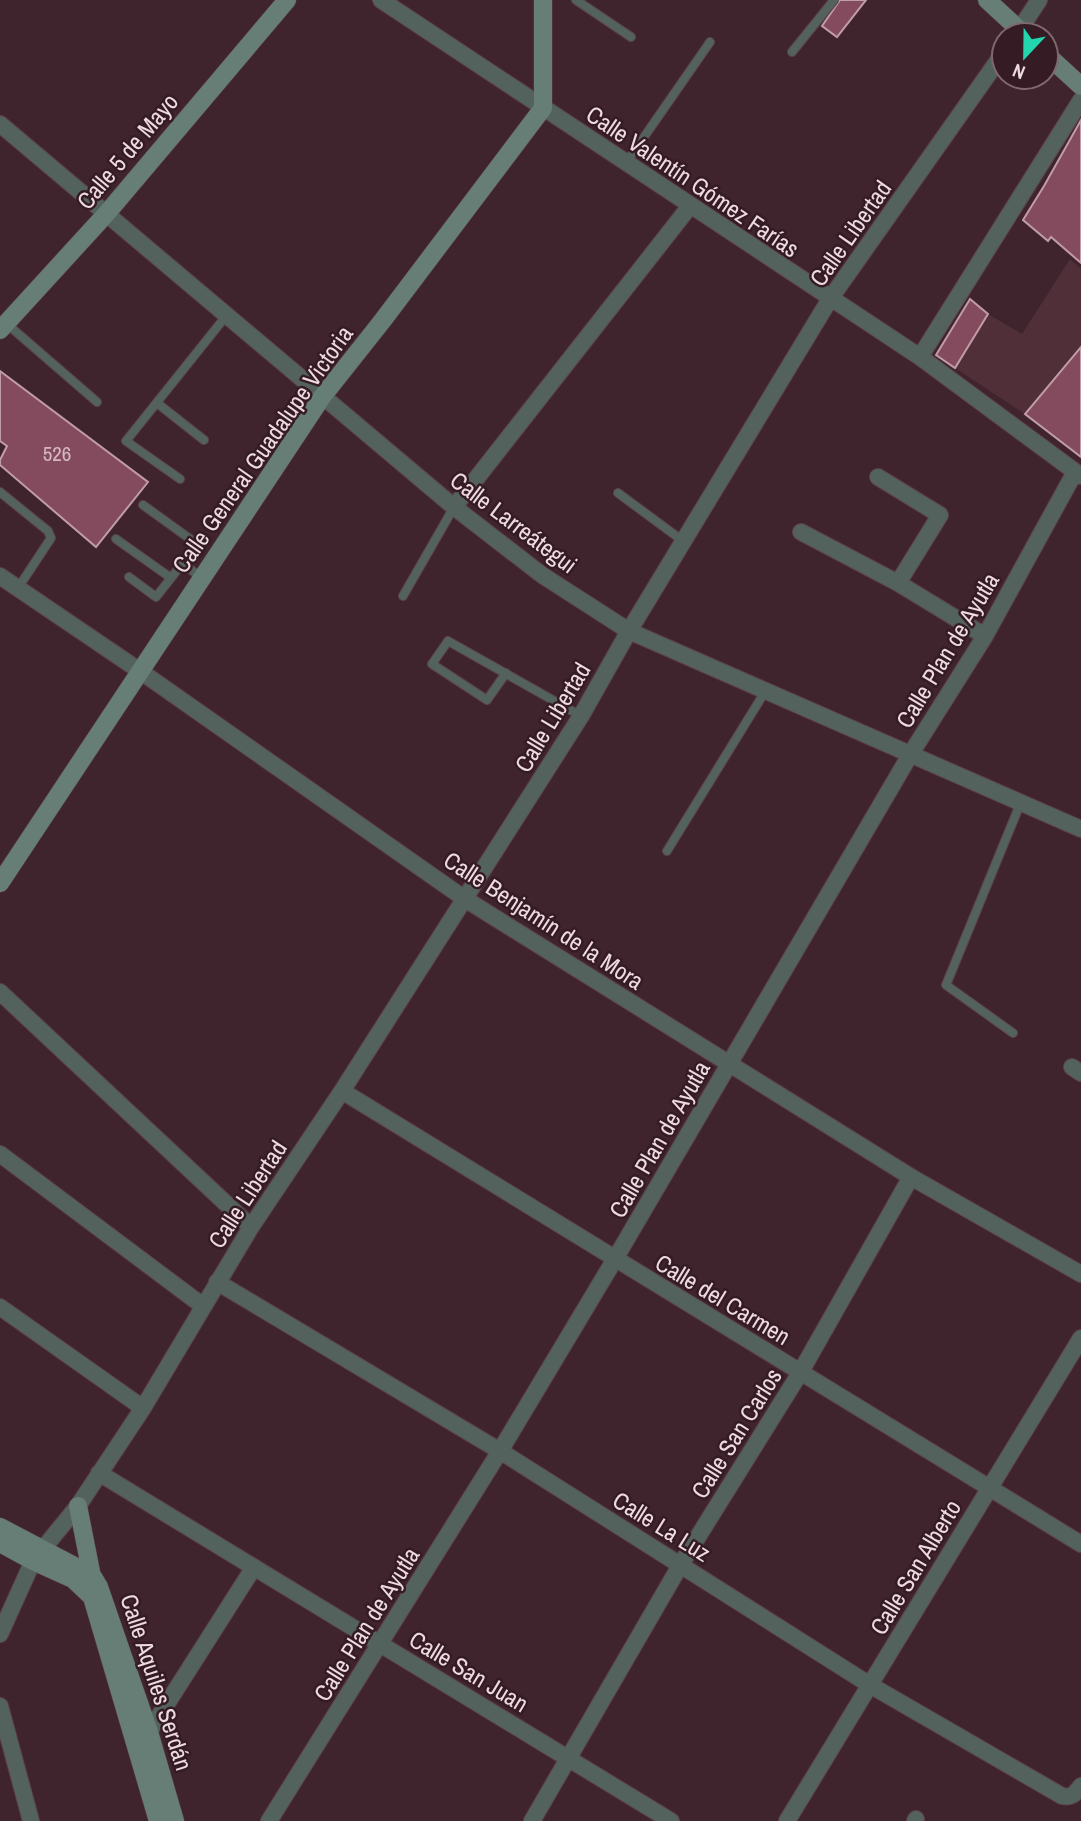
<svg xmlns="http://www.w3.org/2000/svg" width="1081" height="1821" font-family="'Archivo Narrow',sans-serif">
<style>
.built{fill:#502f39}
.building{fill:#844b5e;stroke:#c09da7;stroke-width:2}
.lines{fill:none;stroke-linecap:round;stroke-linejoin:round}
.lane-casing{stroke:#5c414a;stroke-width:10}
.street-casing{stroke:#5c414a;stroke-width:18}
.secondary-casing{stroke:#5c414a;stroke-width:19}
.lane{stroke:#53625d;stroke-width:8}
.street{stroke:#53625d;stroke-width:16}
.secondary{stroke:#677e77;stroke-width:18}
.labels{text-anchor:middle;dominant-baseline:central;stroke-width:5;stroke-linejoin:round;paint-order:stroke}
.number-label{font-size:21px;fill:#d4b7c0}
.street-label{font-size:24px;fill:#eedbe0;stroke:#351b24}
</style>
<rect width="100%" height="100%" fill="#40242d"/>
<path class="built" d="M1070,259L1081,269V347L1025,414L955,368L988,314L1022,334Z"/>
<path class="building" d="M840,0H866L837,37L822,26Z
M1081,120V263L1051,237L1048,241L1023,220L1044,186Z
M970,299L988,314L955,368L936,355Z
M1081,347V457L1025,414Z
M0,371L148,482L96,547L0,465V460L7,446L0,441Z"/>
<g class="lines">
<defs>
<path id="lane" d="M576,0L631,37
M792,52L834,0
M626,163L710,42
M7,324L97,402
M157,403L204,440
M180,479L126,441L226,316
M0,492L48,531L51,538L18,588
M618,493L683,541
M116,539L171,578L197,544L143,505
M182,563L202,578
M129,577L156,597L171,578
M403,596L454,507
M506,673L487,700L432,664L448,641L581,716
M667,851L766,690
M1013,1033L946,985L1021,802"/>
<path id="street" d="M381,0L920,357L1081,476
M1016,35L1039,0
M0,124L454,507L542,575L629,631L1081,829
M920,357L1081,100
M878,477L940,515L898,583
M454,507L690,206
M801,532L898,583L985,636
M0,576L140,671L465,899L911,1177L1081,1274
M0,992L251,1227
M1072,1067L1081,1073
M342,1091L1081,1544
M0,1154L203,1306
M217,1282L500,1451L870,1685L1062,1796C1072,1798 1075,1794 1081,1786
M0,1307L143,1408
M99,1473L671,1821
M0,1634L33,1561L78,1506L143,1408L251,1227L342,1091L581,716L629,631L830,299L1004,52
M0,1706L31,1821
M140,1734L149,1732L254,1567
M269,1821L500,1451L615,1259L910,755L985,636L1075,472
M532,1821L681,1564L800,1373L911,1177
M787,1821L1081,1338
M915,1821L916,1819"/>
<path id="secondary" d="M987,0L1025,35
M1046,54L1081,86
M0,330L107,213L287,0
M0,883L322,397L383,320L543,108V0
M78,1506L93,1582
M0,1527L80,1569L93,1577L99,1587L149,1732L175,1821
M0,1543L33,1561L73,1579L92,1597L158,1821"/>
</defs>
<use href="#lane" class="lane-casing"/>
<use href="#street" class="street-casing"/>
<use href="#secondary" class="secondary-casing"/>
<use href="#lane" class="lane"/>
<use href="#street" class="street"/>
<use href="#secondary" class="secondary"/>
</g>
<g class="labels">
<g class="number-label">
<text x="57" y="453">526</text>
</g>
<g class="street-label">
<text transform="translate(127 151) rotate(-50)">Calle 5 de Mayo</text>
<text transform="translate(693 181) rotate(34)">Calle Valentín Gómez Farías</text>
<text transform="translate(850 233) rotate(-55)">Calle Libertad</text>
<text transform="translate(262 449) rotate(-55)">Calle General Guadalupe Victoria</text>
<text transform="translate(514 522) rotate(37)">Calle Larreátegui</text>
<text transform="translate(947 650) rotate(-59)">Calle Plan de Ayutla</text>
<text transform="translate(552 717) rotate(-59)">Calle Libertad</text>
<text transform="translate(544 920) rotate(33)">Calle Benjamín de la Mora</text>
<text transform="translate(659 1139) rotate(-60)">Calle Plan de Ayutla</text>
<text transform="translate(247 1194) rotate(-57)">Calle Libertad</text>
<text transform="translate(723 1299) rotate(31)">Calle del Carmen</text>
<text transform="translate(736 1433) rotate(-58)">Calle San Carlos</text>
<text transform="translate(662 1526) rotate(32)">Calle La Luz</text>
<text transform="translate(915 1567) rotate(-59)">Calle San Alberto</text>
<text transform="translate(366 1624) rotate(-58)">Calle Plan de Ayutla</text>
<text transform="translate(469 1671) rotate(31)">Calle San Juan</text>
<text transform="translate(157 1682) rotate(72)">Calle Aquiles Serdán</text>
</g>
</g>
<g transform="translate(1025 56) rotate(202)"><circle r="33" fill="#351b24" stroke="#7f686f" stroke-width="2"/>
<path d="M0-5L12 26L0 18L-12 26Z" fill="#22d5af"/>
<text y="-10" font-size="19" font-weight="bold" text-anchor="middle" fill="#eedbe0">N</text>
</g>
</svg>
